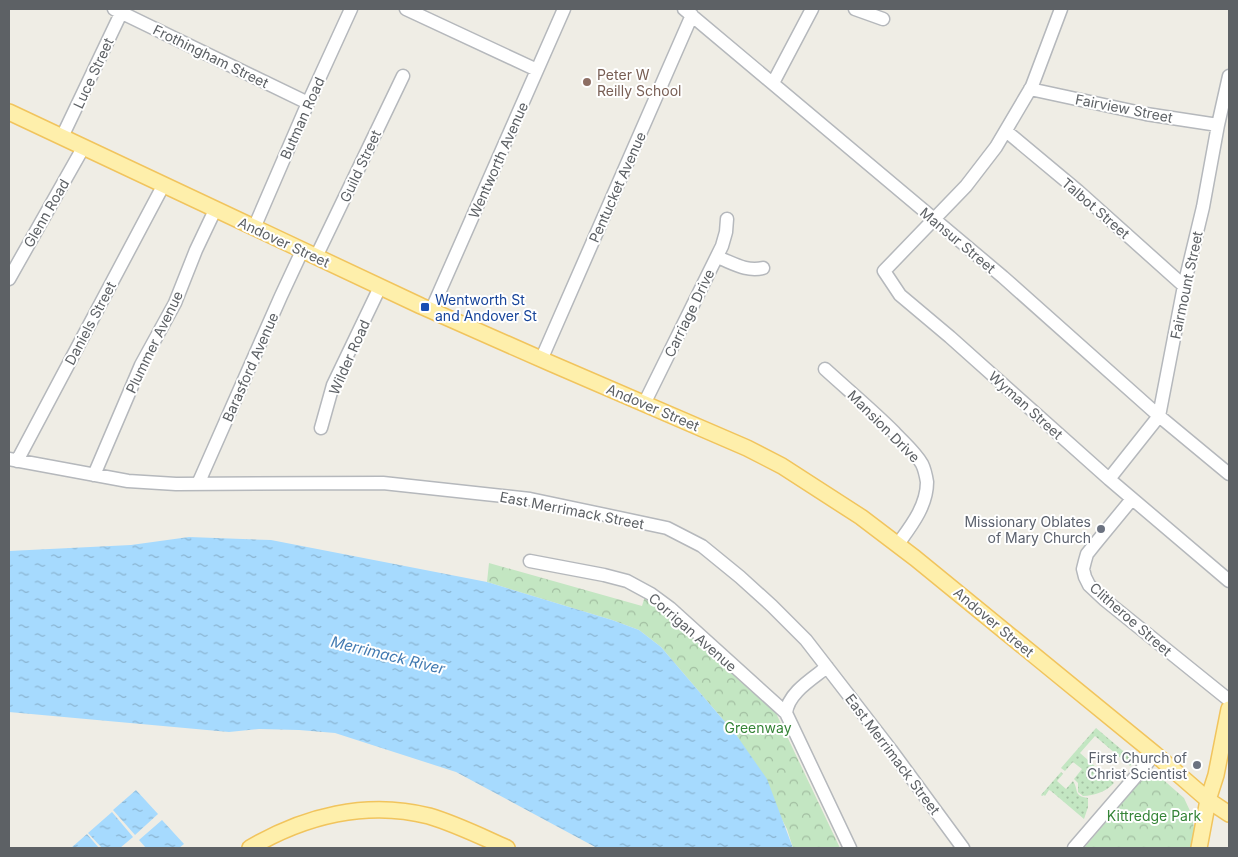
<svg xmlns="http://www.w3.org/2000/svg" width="1238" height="857" font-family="Inter,sans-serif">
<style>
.grass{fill:url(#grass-dots)}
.park{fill:url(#park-crowns)}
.water{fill:url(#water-ripples)}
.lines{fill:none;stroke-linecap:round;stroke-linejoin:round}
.minor-casing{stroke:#b5b8bc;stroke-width:15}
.major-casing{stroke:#f1c45d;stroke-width:18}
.minor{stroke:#fff;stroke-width:12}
.major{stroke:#feefab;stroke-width:15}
.education-dot{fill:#8d6e63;stroke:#fff;stroke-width:2}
.transit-dot{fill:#1a4fb4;stroke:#fff;stroke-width:2}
.worship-dot{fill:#6b7280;stroke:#fff;stroke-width:2}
.labels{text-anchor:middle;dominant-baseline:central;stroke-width:4;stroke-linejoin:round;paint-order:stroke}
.street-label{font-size:14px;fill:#5d6165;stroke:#fff}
.education-label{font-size:14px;fill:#785e54;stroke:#fff;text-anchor:start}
.transit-label{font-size:14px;fill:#164399;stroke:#fff;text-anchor:start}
.worship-label{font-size:14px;fill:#5b616d;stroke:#fff;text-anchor:end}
.park-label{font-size:14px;fill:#358437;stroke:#fff}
.water-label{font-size:15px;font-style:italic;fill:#427ab1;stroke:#fff}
</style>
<defs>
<pattern id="grass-dots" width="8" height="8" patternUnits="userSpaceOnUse" patternTransform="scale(1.25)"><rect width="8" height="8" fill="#c3e6c2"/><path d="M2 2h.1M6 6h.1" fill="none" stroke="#a2bea1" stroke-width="1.8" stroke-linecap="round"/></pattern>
<pattern id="park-crowns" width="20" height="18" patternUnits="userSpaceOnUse" patternTransform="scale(1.25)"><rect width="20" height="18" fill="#c3e6c2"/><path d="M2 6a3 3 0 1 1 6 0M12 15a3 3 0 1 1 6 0" fill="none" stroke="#a2bea1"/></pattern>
<pattern id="water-ripples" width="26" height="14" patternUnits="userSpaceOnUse" patternTransform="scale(1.25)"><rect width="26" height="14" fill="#a6dafe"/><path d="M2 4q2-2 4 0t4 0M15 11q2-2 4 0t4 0" fill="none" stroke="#8ab4d1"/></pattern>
</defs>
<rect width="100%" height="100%" fill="#efede5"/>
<path class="grass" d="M1096,728L1135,761L1130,766L1095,736L1080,753L1114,783C1107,791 1094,796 1083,796L1078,792V783L1074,779L1082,769L1073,762L1065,771L1061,768Z
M1061,772L1063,774L1057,781L1066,789L1073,781C1079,790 1073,796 1088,798V807L1084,819L1051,791L1049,790L1045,796L1044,795L1042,796L1041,795Z"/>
<path class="park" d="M489,563L642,606L646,593L775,711L840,848H793L787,829L737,736L661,647L639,630L612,620L487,582Z
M1151,769L1184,798L1191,813L1195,833L1191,848H1084Z"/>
<path class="water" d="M189,537L271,540L487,582L612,620L639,630L661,647L737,736L767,779L793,848H597L456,772L335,733L299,730L259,729L229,732L9,712V551L131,545Z
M136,790L158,814L135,835L113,810Z
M112,812L133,837L120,848H102L88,833Z
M162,820L184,844L179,848H146L139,840Z
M87,834L99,848H71Z"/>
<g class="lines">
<defs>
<path id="minor" d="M114,9L308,103
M406,9L537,70
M684,9L1003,277L1159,416L1229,474
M855,9L883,19
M1061,9L1032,86L996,147L966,186L884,271L900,295L950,337L1109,479L1229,581
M773,83L812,9
M1030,89L1146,114L1218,125
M1006,131L1078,191L1184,286
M62,137L123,9
M254,228L308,103L351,9
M316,257L403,76
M717,257C733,263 746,272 763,268
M9,279L83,148
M431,311L564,9
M541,360L692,15
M825,369C848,390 872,410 894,432C903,442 915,452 922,464C925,470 926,476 927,482C927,506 911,526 898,544
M644,404L722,246L726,232L727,219
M321,428L333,385L380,287
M9,459L128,481L176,484L383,483L530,499L667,528L702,546L740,577L772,606L806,640L891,750L963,848
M17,461L163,186
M94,475L141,365L175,303L196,250L215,210
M1109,479L1159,416L1184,286L1203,207L1218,125L1229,76
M198,484L281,296L302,251
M1132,499L1095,544L1087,554L1085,561L1083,569L1085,577L1089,585L1105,600L1229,700
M530,561L604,575L627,581L651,594L670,608L786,713
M827,667C812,679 788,693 786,713L850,848
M1074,848L1155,754"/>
<path id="major" d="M9,112L421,306L550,363L747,448L782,466L861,517L915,558L1155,754L1208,800L1229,814
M250,848C304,816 367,800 429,816C456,824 482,837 507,848
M1199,848L1208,800L1216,775L1229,709"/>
</defs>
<use href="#minor" class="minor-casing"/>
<use href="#major" class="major-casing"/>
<use href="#minor" class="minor"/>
<use href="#major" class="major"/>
</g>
<circle class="education-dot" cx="587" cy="82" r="5"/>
<rect class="transit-dot" x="420" y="302" width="10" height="10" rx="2.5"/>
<g class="worship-dot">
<circle cx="1101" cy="529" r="5"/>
<circle cx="1197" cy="765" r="5"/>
</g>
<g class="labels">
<g class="street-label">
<text transform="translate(211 56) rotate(26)">Frothingham Street</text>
<text transform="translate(93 73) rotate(-65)">Luce Street</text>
<text transform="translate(1124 108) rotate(11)">Fairview Street</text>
<text transform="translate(302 118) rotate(-66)">Butman Road</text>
<text transform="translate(498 160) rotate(-66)">Wentworth Avenue</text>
<text transform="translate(360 166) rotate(-65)">Guild Street</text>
<text transform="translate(617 187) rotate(-66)">Pentucket Avenue</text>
<text transform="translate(1096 208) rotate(41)">Talbot Street</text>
<text transform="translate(46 213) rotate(-60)">Glenn Road</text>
<text transform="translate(958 240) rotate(40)">Mansur Street</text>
<text transform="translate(284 242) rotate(25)">Andover Street</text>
<text transform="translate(1186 285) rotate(-78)">Fairmount Street</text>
<text transform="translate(689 313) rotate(-64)">Carriage Drive</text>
<text transform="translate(90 323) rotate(-62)">Daniels Street</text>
<text transform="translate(154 342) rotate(-64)">Plummer Avenue</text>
<text transform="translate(349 357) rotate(-66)">Wilder Road</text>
<text transform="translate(250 367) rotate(-66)">Barasford Avenue</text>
<text transform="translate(1026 405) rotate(42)">Wyman Street</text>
<text transform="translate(653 407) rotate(23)">Andover Street</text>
<text transform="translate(884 426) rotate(45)">Mansion Drive</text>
<text transform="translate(572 510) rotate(11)">East Merrimack Street</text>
<text transform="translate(1131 619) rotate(41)">Clitheroe Street</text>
<text transform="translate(994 622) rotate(40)">Andover Street</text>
<text transform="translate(693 632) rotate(41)">Corrigan Avenue</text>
<text transform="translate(893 754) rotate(53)">East Merrimack Street</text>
</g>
<g class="education-label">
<text x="597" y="74">Peter W<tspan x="597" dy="16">Reilly School</tspan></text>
</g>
<g class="transit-label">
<text x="435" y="299">Wentworth St<tspan x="435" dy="16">and Andover St</tspan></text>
</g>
<g class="worship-label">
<text x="1091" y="521">Missionary Oblates<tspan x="1091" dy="16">of Mary Church</tspan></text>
<text x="1187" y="757">First Church of<tspan x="1187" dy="16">Christ Scientist</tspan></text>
</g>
<g class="park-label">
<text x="758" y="727">Greenway</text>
<text x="1154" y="815">Kittredge Park</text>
</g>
<g class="water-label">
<text transform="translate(388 655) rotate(14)">Merrimack River</text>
</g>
</g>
<rect width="1238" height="857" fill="none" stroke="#5d6165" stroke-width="20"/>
</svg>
